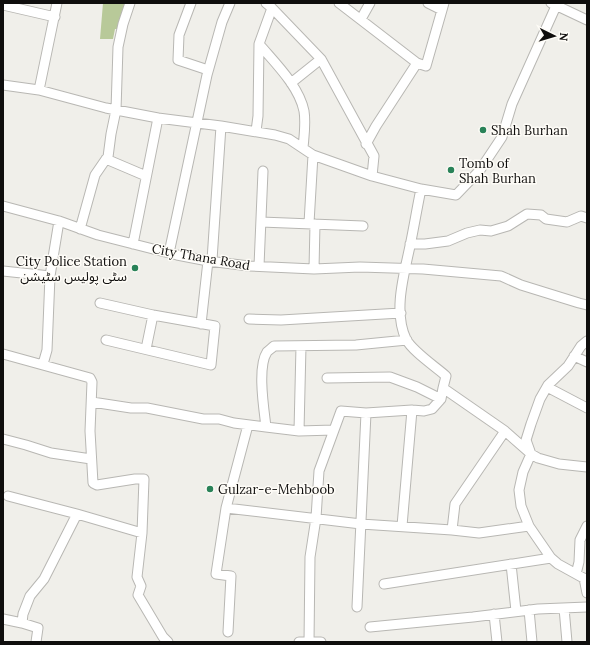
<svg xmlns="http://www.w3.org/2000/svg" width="590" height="645" font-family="Lora,'Noto Sans Arabic',serif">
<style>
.green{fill:#b8c999}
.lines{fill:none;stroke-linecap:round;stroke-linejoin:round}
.minor-casing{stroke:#b8b7b3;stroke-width:11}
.minor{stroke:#fff;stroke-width:9}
.poi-dot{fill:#298258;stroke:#fefcf7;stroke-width:1.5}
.labels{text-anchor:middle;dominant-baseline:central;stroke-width:3;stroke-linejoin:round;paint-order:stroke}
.poi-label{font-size:13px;fill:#0f0e0d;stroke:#fefcf7;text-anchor:start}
.street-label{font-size:13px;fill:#0f0e0d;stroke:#fefcf7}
</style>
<rect width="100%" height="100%" fill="#f0efea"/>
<path class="green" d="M103,3H130L122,29H115L113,39H100Z"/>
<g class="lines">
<defs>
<path id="minor" d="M191,3L179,35L178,60L208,70
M266,3L272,8L321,59L374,156L372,176
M339,3L417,63
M428,3L442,10
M551,3L587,20
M3,5L55,17
M361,19L370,3
M259,44C275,63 299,86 304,111C306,123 304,136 303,148
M291,83L321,59
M3,85L39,90L106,108L158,118L221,126L275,135L289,139L313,155L372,176L421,189L456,195L480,170L502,137L512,104L556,6
M39,90L57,3
M256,131L258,116L259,44L272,8
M366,144L376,126L417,63L426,66L444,3
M106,159L146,176
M421,189C417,208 414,227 410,246C404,275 393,311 406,339C412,351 436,367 446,376L443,388L505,431L531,454L538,458L559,464L587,467
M3,206L59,221L98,235L177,255L208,261L249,266L314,269L360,267L423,269L501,276L521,285L579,303L587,305
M261,222L363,226
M309,223L313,155
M80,229L95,175L106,159L108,157L111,134L116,110L118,47L123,24L130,3
M133,244L158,118
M410,244H425L448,241L467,233L480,230L491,231L508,226L527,214L541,215L546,219L567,222L581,216L587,218
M169,253L207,75L222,22L230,3
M212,260L221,126
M259,266L263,171
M314,269L315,224
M3,271L50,276
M100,303L153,315L215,326L211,365L106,340
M249,319L281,320L401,313
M201,324L208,261
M587,341L581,346L568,366L548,385L540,399L531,424L526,440L531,454L523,472L519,490L521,506L529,526L551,558L558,564L587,580
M146,349L153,315
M3,354L90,378L92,382L90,431L93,483L97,485L135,479H144L142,533L137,577L141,586L138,595L163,637L168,642
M574,356L587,362
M43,364L47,350L50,276L59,221
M327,378L390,377L417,387L441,399
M547,387L587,408
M92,402L131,408H147L203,419H219L234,423L266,427
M334,430L299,431L266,427C264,409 257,367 267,352C269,350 272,348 274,346L356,345L407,340
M299,431L301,346
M3,439L26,445L51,453L91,459
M8,496L77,514L142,533
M226,508L361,524L452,530L479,533L529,526
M402,526L412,410
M452,530L455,504L505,431
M511,564L516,611
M576,574L579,562L580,540L587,526
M584,578L587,593
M384,584L551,558
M357,607L366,413
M564,608L567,642
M529,610L532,642
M494,614L497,642
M3,619L22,623L38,628L36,642
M22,623L23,614L30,596L44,579L77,514
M370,627L473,617L538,609L587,607
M228,632L231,576L216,574L226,508L248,425
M299,642H321
M309,642L310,557L316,518L319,471L341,411L366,413L412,410L424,411L432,409L441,399L443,388"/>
</defs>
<use href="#minor" class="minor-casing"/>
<use href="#minor" class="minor"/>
</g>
<g class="poi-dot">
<circle cx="483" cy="130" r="4"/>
<circle cx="451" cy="170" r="4"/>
<circle cx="135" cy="268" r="4"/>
<circle cx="210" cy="489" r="4"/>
</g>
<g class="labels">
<g class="poi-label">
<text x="491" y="130">Shah Burhan</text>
<text x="459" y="163">Tomb of<tspan x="459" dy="15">Shah Burhan</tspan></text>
<text x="127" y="261" text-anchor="end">City Police Station<tspan x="127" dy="15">سٹی پولیس سٹیشن</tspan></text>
<text x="218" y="489">Gulzar-e-Mehboob</text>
</g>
<g class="street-label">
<text transform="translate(201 257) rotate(10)">City Thana Road</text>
</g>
</g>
<rect width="590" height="645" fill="none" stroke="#0f0e0d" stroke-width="8"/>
<g transform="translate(554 36) rotate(95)" stroke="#fefcf7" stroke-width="3" paint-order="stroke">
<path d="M0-3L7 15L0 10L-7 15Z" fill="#0f0e0d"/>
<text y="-6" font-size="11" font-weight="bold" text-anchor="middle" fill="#0f0e0d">N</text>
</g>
</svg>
